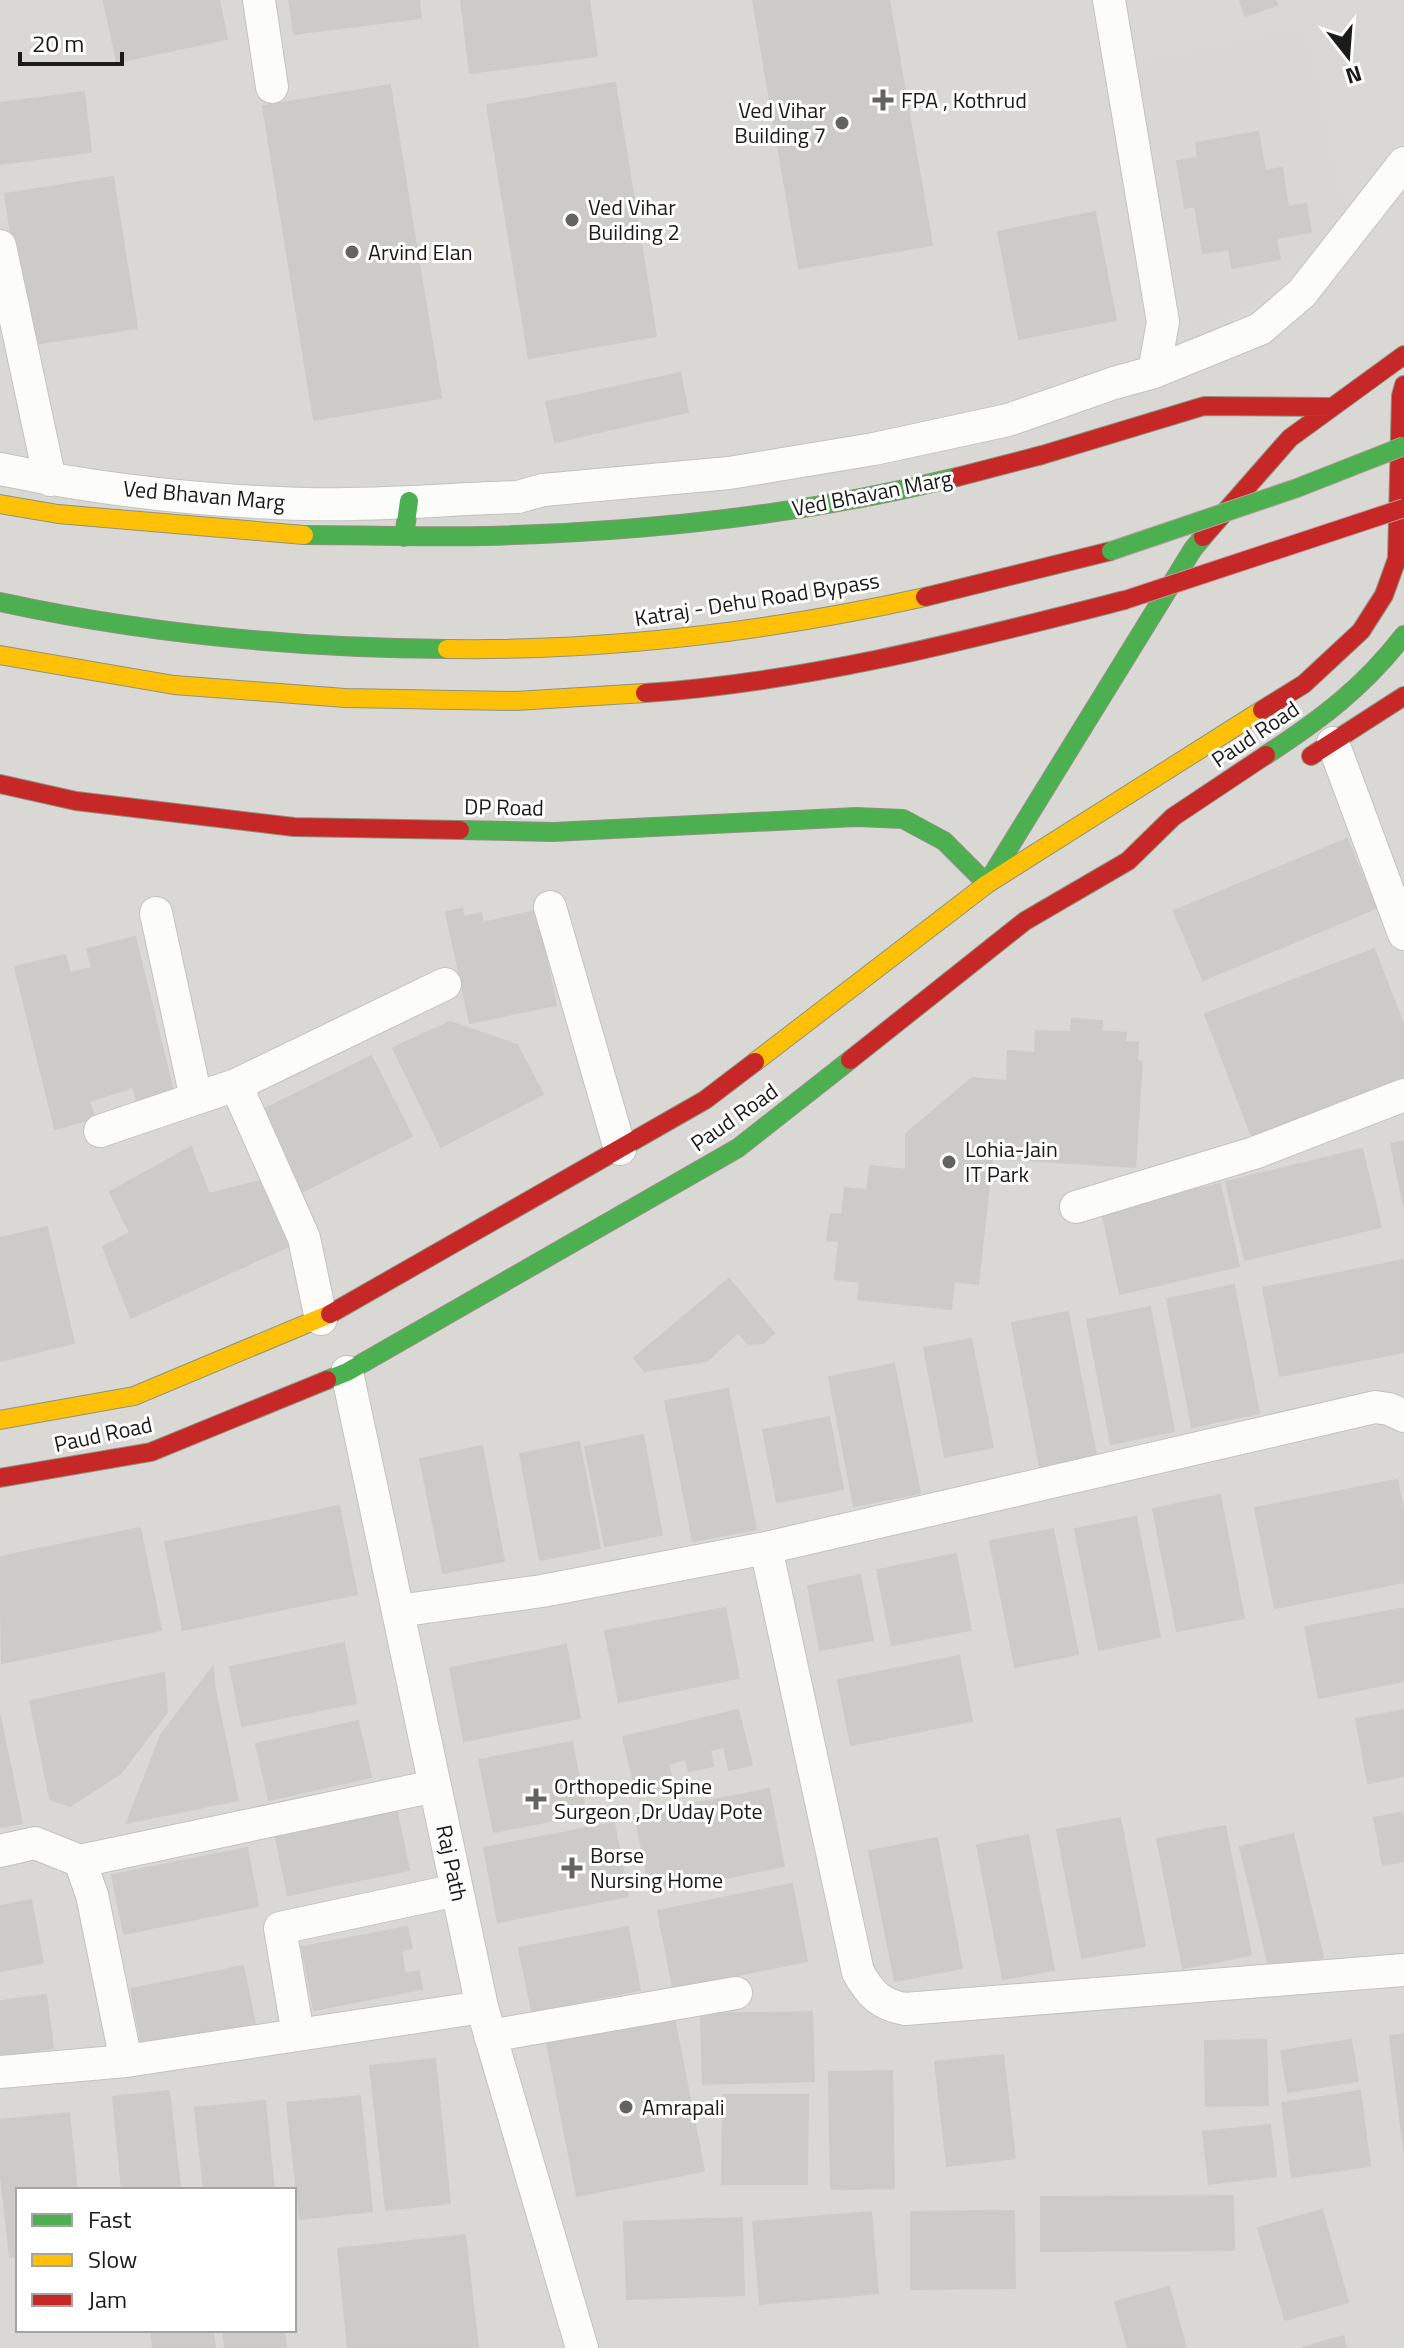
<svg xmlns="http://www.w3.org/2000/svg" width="1404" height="2348" font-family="'Titillium Web',sans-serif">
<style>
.residential{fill:#d9d8d5;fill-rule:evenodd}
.religious{fill:#d8d7d5}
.building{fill:#cccbc7;stroke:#cdcbc5;stroke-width:2}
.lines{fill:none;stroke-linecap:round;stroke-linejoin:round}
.street-casing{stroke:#c2c2c0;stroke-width:34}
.fast-casing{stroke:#8d937d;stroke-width:20}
.slow-casing{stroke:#8d937d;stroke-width:20}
.jam-casing{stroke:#8d937d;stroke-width:20}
.street{stroke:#fcfcfb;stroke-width:32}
.fast{stroke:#4caf50;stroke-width:18}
.slow{stroke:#ffc107;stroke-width:18}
.jam{stroke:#c62828;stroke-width:18}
.fast-bridge-casing{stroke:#bd9e9f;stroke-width:20;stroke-linecap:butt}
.jam-bridge-casing{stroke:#bd9e9f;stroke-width:20;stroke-linecap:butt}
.fast-bridge{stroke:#4caf50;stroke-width:18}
.jam-bridge{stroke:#c62828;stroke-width:18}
.poi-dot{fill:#636361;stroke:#fff;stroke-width:3}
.labels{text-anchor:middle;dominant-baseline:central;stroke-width:6;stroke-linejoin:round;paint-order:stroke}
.poi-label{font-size:22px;fill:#1b1b1b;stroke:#fff;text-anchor:start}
.street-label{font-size:22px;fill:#1b1b1b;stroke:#fff}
</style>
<rect width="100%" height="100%" fill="#eae9e4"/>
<path class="residential" d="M0,0H1404V2348H0ZM18,2190H294V2330H18Z"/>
<path class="religious" d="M1307,24L1348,218L1259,300L1188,339L1129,62Z"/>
<path class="building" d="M109,0H219L227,39L117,62L104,1Z
M289,0H419L421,18L294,34Z
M461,0H589L597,56L470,73Z
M889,0L932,245L799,268L753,1Z
M1240,0H1275L1277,5L1245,16Z
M615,83L656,336L529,358L487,105Z
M390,85L441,398L314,420L263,106Z
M84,92L91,152L0,164V103Z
M1258,132L1265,171L1282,168L1288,207L1306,204L1311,232L1276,238L1280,259L1232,268L1229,249L1203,253L1195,206L1185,208L1177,161L1198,158L1196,143Z
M113,177L137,328L28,345L5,194Z
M1095,212L1116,320L1019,339L998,232Z
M680,373L688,412L555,442L546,402Z
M1347,839L1376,908L1203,980L1174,911Z
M462,909L464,917L481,913L483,923L536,911L556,1005L470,1023L446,912Z
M135,937L175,1099L156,1104L147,1098L137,1101L133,1087L89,1101L95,1118L55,1129L15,967L65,955L70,973L92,968L87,949Z
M1374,949L1404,1026V1080L1253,1139L1205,1014Z
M1072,1019L1102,1021L1101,1031L1126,1033L1125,1042L1138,1043L1137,1061L1142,1062L1135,1167L992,1158L978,1284L954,1281L951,1309L858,1299L860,1282L835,1279L839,1241L827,1240L831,1214L842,1215L845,1188L867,1190L870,1166L906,1170V1134L972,1078L1007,1081L1008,1051L1035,1053L1036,1031L1071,1032Z
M450,1022L517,1045L543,1094L441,1147L393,1048Z
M371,1056L412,1136L298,1194L257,1113Z
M1404,1141V1206L1391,1144Z
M191,1147L209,1194L264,1180L293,1244L131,1318L103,1247L130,1233L110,1192Z
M1362,1149L1381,1227L1245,1260L1226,1182Z
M1220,1184L1239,1266L1120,1294L1102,1212Z
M47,1227L74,1343L0,1361V1238Z
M1403,1260L1404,1352L1280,1376L1263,1288Z
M729,1279L774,1333L763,1343L748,1344L738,1332L707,1361L645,1371L634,1358Z
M1234,1285L1259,1413L1192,1427L1167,1299Z
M1150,1307L1174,1431L1111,1444L1087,1320Z
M1068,1312L1096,1455L1040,1467L1012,1323Z
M971,1339L993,1447L945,1457L924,1348Z
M894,1364L920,1493L854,1506L829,1377Z
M728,1389L756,1529L693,1541L665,1401Z
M829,1417L843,1489L777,1502L763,1430Z
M643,1435L662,1535L605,1546L585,1447Z
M579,1442L600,1548L540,1560L520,1454Z
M482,1446L504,1561L443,1573L420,1459Z
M1397,1480L1404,1514V1582L1275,1608L1255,1508Z
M1220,1495L1244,1618L1177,1631L1153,1509Z
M339,1506L357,1594L183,1630L165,1542Z
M1136,1517L1160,1637L1099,1650L1075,1529Z
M140,1528L161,1630L2,1663L0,1557Z
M1053,1529L1078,1654L1015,1667L990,1541Z
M956,1554L971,1630L892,1645L877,1570Z
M860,1575L873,1640L820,1650L808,1586Z
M725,1608L739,1678L619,1702L605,1631Z
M1404,1608V1681L1319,1698L1305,1627Z
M344,1643L356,1703L242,1726L230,1667Z
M566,1645L580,1718L464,1741L450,1668Z
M959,1656L972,1721L851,1745L838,1680Z
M213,1667L215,1690L238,1800L127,1823L161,1735Z
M164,1673L167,1712L121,1773L70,1806L50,1799L30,1701Z
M738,1710L752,1765L729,1770L724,1747L710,1750L713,1766L689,1771L686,1759L668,1764L674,1786L637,1795L623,1737Z
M1404,1710V1776L1368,1783L1356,1719Z
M0,1716L22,1823L0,1827Z
M358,1721L371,1777L269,1800L256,1744Z
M572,1742L586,1814L494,1832L479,1760Z
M769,1789L784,1866L651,1893L635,1815Z
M396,1808L409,1870L288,1895L275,1833Z
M1404,1812V1861L1383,1865L1374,1818Z
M1120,1818L1145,1946L1082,1958L1057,1830Z
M614,1823L628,1896L498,1922L484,1848Z
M1225,1826L1251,1955L1183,1968L1157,1839Z
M1293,1834L1323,1957L1270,1970L1240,1847Z
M1028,1835L1054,1970L1003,1979L977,1845Z
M937,1838L962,1968L895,1981L869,1851Z
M247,1848L258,1906L124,1934L112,1875Z
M792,1884L807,1961L673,1988L658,1911Z
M31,1900L43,1963L0,1971V1906Z
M407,1927L412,1948L401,1951L405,1974L419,1971L422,1989L314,2010L302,1947Z
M628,1927L640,1990L532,2011L519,1948Z
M243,1966L256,2029L143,2052L131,1989Z
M46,1995L53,2048L0,2056V2001Z
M812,2012L814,2081L703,2084L701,2014Z
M674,2018L704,2171L577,2196L547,2043Z
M1404,2034V2150L1390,2036Z
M1266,2040L1268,2105L1206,2106L1205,2041Z
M1351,2040L1358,2081L1288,2092L1281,2051Z
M1003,2055L1015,2158L947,2166L935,2062Z
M435,2059L450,2203L386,2210L370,2066Z
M892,2071L894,2188L831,2189L829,2072Z
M169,2091L180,2187L122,2190L113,2097Z
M1360,2091L1370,2166L1292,2177L1282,2103Z
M723,2095H808L807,2184H722Z
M360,2096L372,2211L300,2219L287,2103Z
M265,2101L274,2190H204L195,2108Z
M69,2113L77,2190H18V2256L10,2257L0,2168V2120Z
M1270,2125L1276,2176L1209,2184L1203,2132Z
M1233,2196L1234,2250L1041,2251V2197Z
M1322,2210L1348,2302L1285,2320L1258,2228Z
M1014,2211L1015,2288L911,2289V2212Z
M871,2212L878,2293L760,2304L753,2222Z
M742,2218L744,2295L627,2299L624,2222Z
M465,2235L478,2348H348L338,2249Z
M1169,2287L1186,2348H1128L1115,2302Z
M151,2330H213L215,2348H153Z
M223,2330H284L286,2348H225Z
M1343,2336L1346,2348H1302Z"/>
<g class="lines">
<defs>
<path id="street" d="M259,0L272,87
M0,246L50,480
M1154,372L1260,329L1302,293L1404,163
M0,469C99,490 202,501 304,504C374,506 447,499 518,497L543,490L729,473L874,449L1008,420L1114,383L1154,372L1163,322L1109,0
M1333,743L1404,934
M550,907L620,1149
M156,913L196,1098
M236,1085L304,1238L321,1319
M100,1131L236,1085L445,984
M1076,1207L1254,1153L1404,1095
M347,1372L482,2007L582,2348
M766,1548L858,1972C870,1994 881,2005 905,2009L1404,1970
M398,1611L542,1591L766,1548L1375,1407L1389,1409L1404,1416
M0,1851L35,1843L80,1861L92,1895L126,2061
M80,1861L435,1786
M298,2035L280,1928L457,1890
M490,2036L736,1993
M0,2072L126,2061L482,2007"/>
<path id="fast" d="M304,535C365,535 426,537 486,536C644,532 804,515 957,477
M404,537L409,501
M0,602C147,634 296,648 447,649
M1266,755C1320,720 1364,687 1404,635
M460,830L553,832L856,817L903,819L944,841L987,884
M992,875L1193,549L1203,537
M327,1380L347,1372L738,1148L850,1060"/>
<path id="slow" d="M0,504L58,514L304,535
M447,649C609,651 767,632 925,597
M0,655L174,685L345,698L516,701L645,693
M755,1062L987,884L1262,710
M0,1420L134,1396L330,1314"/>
<path id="jam" d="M957,477L1042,455L1204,406L1332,407
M1203,537L1290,438L1404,355
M925,597L1111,551
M645,693C808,682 968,640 1125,600
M1262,710L1304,684L1361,631L1384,595L1397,559L1401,396L1404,385
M1311,756L1404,696
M0,784L76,801L294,827L460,830
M850,1060L1025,921L1128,861L1173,817L1266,755
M330,1314L705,1100L755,1062
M0,1478L151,1452L327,1380"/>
</defs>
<use href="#street" class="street-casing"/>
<use href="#fast" class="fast-casing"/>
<use href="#slow" class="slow-casing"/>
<use href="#jam" class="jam-casing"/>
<use href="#street" class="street"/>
<use href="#fast" class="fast"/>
<use href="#slow" class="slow"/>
<use href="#jam" class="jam"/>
<defs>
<path id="fast-bridge" d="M1111,551L1297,488L1404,446"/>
<path id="jam-bridge" d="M1125,600L1404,508"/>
</defs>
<use href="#fast-bridge" class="fast-bridge-casing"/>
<use href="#jam-bridge" class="jam-bridge-casing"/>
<use href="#fast-bridge" class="fast-bridge"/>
<use href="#jam-bridge" class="jam-bridge"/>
</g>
<g class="poi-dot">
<path d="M879 88h8v8h8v8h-8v8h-8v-8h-8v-8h8z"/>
<circle cx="842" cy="123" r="8"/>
<circle cx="572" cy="220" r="8"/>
<circle cx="352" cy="252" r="8"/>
<circle cx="949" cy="1162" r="8"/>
<path d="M532 1787h8v8h8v8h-8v8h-8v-8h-8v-8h8z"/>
<path d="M568 1856h8v8h8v8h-8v8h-8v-8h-8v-8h8z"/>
<circle cx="626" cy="2107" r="8"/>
</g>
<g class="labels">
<g class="poi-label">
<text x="901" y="100">FPA , Kothrud</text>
<text x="826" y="110" text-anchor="end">Ved Vihar<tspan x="826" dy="25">Building 7</tspan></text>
<text x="588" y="207">Ved Vihar<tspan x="588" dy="25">Building 2</tspan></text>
<text x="368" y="252">Arvind Elan</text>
<text x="965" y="1149">Lohia-Jain<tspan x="965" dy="25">IT Park</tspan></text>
<text x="554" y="1786">Orthopedic Spine<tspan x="554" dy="25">Surgeon ,Dr Uday Pote</tspan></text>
<text x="590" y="1855">Borse<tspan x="590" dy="25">Nursing Home</tspan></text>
<text x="642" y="2107">Amrapali</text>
</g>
<g class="street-label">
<text transform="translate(872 493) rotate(-11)">Ved Bhavan Marg</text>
<text transform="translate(204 495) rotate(5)">Ved Bhavan Marg</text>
<text transform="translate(757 599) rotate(-9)">Katraj - Dehu Road Bypass</text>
<text transform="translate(1255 734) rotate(-34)">Paud Road</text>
<text transform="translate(504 807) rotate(1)">DP Road</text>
<text transform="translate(734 1117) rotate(-35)">Paud Road</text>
<text transform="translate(103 1434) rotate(-12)">Paud Road</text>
<text transform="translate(452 1863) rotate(78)">Raj Path</text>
</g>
</g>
<rect x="16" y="2188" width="280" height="144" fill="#ffffff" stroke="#a4a4a4" stroke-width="2"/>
<rect x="32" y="2214" width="40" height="12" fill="#4caf50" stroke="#a4a4a4" stroke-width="2"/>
<text x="88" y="2228" font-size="24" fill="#1b1b1b">Fast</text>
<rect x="32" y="2254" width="40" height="12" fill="#ffc107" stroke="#a4a4a4" stroke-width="2"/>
<text x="88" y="2268" font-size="24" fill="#1b1b1b">Slow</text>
<rect x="32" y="2294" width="40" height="12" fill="#c62828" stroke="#a4a4a4" stroke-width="2"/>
<text x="88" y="2308" font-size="24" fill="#1b1b1b">Jam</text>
<g transform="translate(1348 56) rotate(163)" stroke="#ffffff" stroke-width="6" paint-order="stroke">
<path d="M0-6L14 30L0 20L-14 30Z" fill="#1b1b1b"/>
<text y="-12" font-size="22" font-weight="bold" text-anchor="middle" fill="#1b1b1b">N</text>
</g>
<path d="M20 52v12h102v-12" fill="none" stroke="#1b1b1b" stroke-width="4"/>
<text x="32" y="52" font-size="24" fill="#1b1b1b" stroke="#ffffff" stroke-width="6" paint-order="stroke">20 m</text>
</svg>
